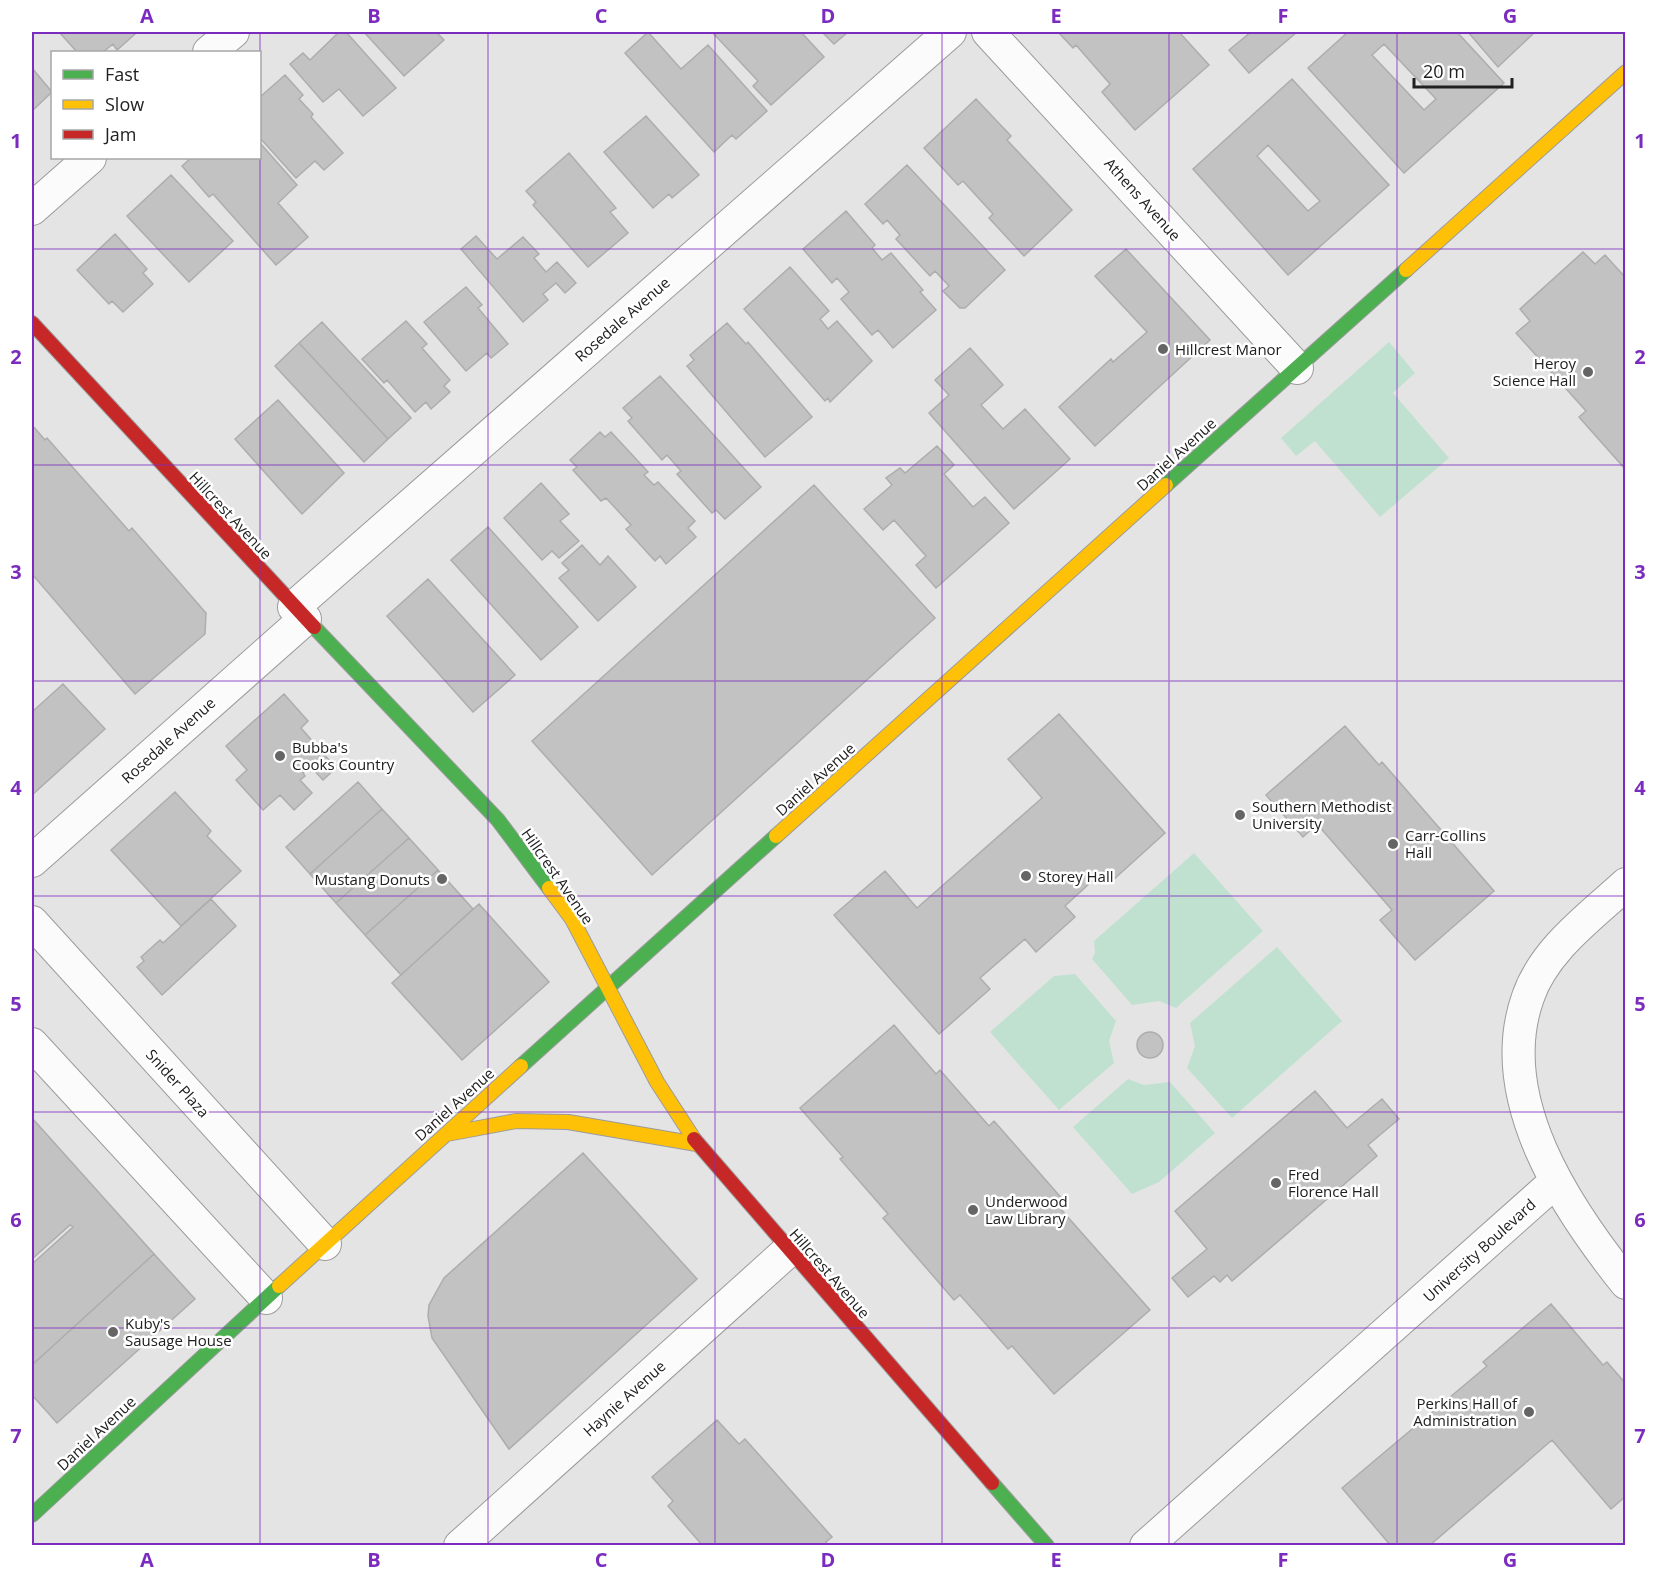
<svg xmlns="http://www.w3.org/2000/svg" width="1657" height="1577" font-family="'Open Sans',sans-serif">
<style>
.green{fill:#c1e1d0}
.building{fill:#c2c2c2;stroke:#aeadad;stroke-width:1.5;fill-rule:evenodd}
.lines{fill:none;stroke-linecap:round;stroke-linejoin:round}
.street-casing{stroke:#9b9b9c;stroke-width:34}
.fast-casing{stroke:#9b9b9c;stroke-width:16}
.slow-casing{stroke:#9b9b9c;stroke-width:16}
.jam-casing{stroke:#9b9b9c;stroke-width:16}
.street{stroke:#fbfbfb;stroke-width:32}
.fast{stroke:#4caf50;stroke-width:14}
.slow{stroke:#ffc107;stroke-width:14}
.jam{stroke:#c62828;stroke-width:14}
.grid{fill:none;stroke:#7b2cbf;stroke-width:1.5;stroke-opacity:0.55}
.poi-dot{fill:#656565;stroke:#fff;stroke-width:2}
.labels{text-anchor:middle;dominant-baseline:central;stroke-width:5;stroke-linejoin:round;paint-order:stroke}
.street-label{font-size:15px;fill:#202020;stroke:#fff}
.poi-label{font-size:15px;fill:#202020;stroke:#fff;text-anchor:start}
.neatline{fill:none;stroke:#7b2cbf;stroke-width:2}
.grid-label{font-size:20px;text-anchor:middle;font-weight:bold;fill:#7b2cbf}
</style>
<rect width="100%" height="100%" fill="#e4e4e5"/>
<path class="green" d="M1389,342L1415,373L1393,393L1449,458L1380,517L1315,441L1296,456L1281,438Z
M1194,853L1263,931L1176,1008L1159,1001L1132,1005L1092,959L1095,953L1094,941Z
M1277,947L1342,1021L1232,1118L1187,1068L1195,1046L1190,1023Z
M1075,974L1116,1021L1109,1041L1114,1063L1059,1110L990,1032L1054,976Z
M1128,1079L1144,1085L1170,1082L1215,1133L1159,1182L1132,1194L1073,1127Z"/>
<path class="building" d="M59,32H133L135,34L117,50L113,44L103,52H77Z
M339,32H346L396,88L363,116L339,89L323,102L290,64L303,53L310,60Z
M364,32H436L444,40L404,76Z
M648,32L681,69L708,45L767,111L736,139L732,135L714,152L625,53Z
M712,32H801L824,57L771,105L753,86L758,81Z
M822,32H848L834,44Z
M1058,32H1179L1209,65L1135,130L1102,92L1110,84L1076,45L1073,48Z
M1251,32H1297L1249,73L1229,50Z
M1348,32H1457L1504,83L1404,173L1308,68ZM1384,44L1436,99L1424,110L1372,55Z
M1468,32H1535L1498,67Z
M32,68L52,92L32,111Z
M285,75L303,95L299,99L313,114L311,117L343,153L324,170L315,161L296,178L260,138V97Z
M1292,79L1389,185L1288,275L1193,169ZM1268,145L1320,201L1308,211L1257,156Z
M976,99L1011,136L1007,140L1072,210L1024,256L989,218L993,214L963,181L958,185L924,148Z
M646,116L699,175L672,198L669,194L653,208L604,152Z
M260,143L297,185L278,203L308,237L276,265L213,194L209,197L182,166L191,158H260Z
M569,153L616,208L610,212L628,233L588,267L533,205L536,202L526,191Z
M907,165L1005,270L965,308H960L943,291L949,286L935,271L930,276L896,239L900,235L887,220L883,224L865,204Z
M171,175L233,241L189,282L127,216Z
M846,211L875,245L872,248L882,260L891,253L923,290L920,292L936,310L893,348L878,330L872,335L841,299L849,292L837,278L832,283L803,249Z
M115,234L147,269L143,273L153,284L123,312L112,301L109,304L77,270Z
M476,236L497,259L523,237L539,254L534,258L546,272L557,262L576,283L565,293L556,283L543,294L548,300L523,322L461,249Z
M1126,249L1210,340L1095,446L1059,407L1111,359L1113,362L1147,332L1095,276Z
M1583,252L1595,264L1605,255L1626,278V470L1579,417L1586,411L1516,333L1530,321L1520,309Z
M790,267L829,311L820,319L828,329L837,321L872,361L830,402L828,398L825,401L744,309Z
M466,287L482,305L478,308L508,344L491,358L487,353L466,371L424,322Z
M406,321L427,344L422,348L450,380L444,386L450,392L431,409L426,402L415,412L387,380L384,383L362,359Z
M322,322L411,418L388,439L299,343Z
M727,323L746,344L748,342L812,417L765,457L687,366L694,360L690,355Z
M299,343L388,439L364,462L275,366Z
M970,348L1003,385L981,405L1003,429L1025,409L1070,459L1014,509L929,413L949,395L935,380Z
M660,376L761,487L725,519L716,510L712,513L677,474L681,471L667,455L662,460L628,421L632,418L623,408Z
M278,400L344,473L302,514L235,439Z
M32,425L45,440L47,438L129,531L132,528L206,613L205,634L135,694L32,574Z
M600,432L605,437L611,432L648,472L644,475L654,485L658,482L695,521L688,528L696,537L666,564L660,556L655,561L626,529L631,525L606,498L601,501L573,470L577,467L570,460Z
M937,446L954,465L944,474L973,507L985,497L1009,523L936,588L916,565L926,556L894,520L883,530L864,509L892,485L886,478L900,468L905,473Z
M541,483L569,514L560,521L579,541L559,558L552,551L542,560L504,518Z
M814,485L935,618L652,875L532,741Z
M488,527L578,627L541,660L451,560Z
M582,545L600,565L608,556L636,587L598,621L559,578L569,570L562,563Z
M428,579L515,675L473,712L387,616Z
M63,684L105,729L32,795V712Z
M284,694L308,721L301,728L336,768L323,780L310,766L303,773L305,776L300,780L312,793L294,810L280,795L263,810L236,780L247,770L226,746Z
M1059,714L1165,833L1112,881L1103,871L1065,906L1075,917L1036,952L1025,939L980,978L990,989L939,1034L834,915L885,871L917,908L1042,798L1008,759Z
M1345,726L1379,765L1382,762L1494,891L1415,960L1380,920L1392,910L1317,824L1303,837L1266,795Z
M358,782L382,809L310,874L286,847Z
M175,792L211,831L207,836L241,871L181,926L111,850Z
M382,809L409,838L336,903L310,874Z
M409,838L438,870L365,935L336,903Z
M438,870L473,909L401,975L365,935Z
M211,899L236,926L162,995L137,967L144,961L141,957L160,940L163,943Z
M479,904L549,982L462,1060L392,983Z
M894,1025L936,1074L940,1070L989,1126L994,1121L1064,1201L1058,1206L1150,1310L1054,1394L1012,1346L1008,1349L960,1295L954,1300L883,1218L888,1214L840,1159L843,1157L800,1108Z
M1137 1045a13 13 0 1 1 26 0a13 13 0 1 1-26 0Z
M1315,1091L1347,1128L1382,1099L1399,1119L1368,1145L1377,1156L1232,1281L1227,1275L1220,1282L1214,1276L1188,1297L1172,1278L1207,1249L1175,1211Z
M32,1118L154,1254L32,1365V1264L73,1227L70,1225L32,1259Z
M583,1153L697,1279L509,1449L432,1338L428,1316L429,1305L444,1278Z
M154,1254L195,1299L57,1423L32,1395V1365Z
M1551,1304L1603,1365L1607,1362L1626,1384V1496L1611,1509L1552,1440L1429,1546H1391L1342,1488L1487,1366L1483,1362Z
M717,1420L739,1444L745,1439L832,1537L826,1542L829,1546H703L668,1506L673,1501L652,1477Z"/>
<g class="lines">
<defs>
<path id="street" d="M988,32L1297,368
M209,52L233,32
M32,209L90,158
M294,607L950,32
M32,861L305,619
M1626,884C1590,917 1544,950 1528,997C1492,1098 1566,1208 1626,1283
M32,922L325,1244
M32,1044L266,1298
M460,1546L788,1251
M1146,1546L1555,1182"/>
<path id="fast" d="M1166,485L1406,270
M314,627L498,820L549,888
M521,1066L776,836
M992,1483L1047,1546
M32,1515L279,1286"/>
<path id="slow" d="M1406,270L1626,72
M776,836L1166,485
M549,888L572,919L657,1082L694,1139
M447,1134L516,1121L568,1122L697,1144
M279,1286L521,1066"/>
<path id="jam" d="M32,323L314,627
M694,1139L992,1483"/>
</defs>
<use href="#street" class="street-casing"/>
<use href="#fast" class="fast-casing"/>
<use href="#slow" class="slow-casing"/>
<use href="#jam" class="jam-casing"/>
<use href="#street" class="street"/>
<use href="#fast" class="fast"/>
<use href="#slow" class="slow"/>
<use href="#jam" class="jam"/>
</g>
<path class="grid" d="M260,32V1546M488,32V1546M715,32V1546M942,32V1546M1169,32V1546M1397,32V1546M32,249H1626M32,465H1626M32,681H1626M32,896H1626M32,1112H1626M32,1328H1626"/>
<g class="poi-dot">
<circle cx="1163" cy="349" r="6"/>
<circle cx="1588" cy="372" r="6"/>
<circle cx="280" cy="756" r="6"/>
<circle cx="1240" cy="815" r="6"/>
<circle cx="1393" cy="844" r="6"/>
<circle cx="1026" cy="876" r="6"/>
<circle cx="442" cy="879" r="6"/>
<circle cx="1276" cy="1183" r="6"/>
<circle cx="973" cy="1210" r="6"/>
<circle cx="113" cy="1332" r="6"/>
<circle cx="1529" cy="1412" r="6"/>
</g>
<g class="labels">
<g class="street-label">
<text transform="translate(1143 199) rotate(48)">Athens Avenue</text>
<text transform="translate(622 319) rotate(-41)">Rosedale Avenue</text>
<text transform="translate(1176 454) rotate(-42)">Daniel Avenue</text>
<text transform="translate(231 515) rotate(47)">Hillcrest Avenue</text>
<text transform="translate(168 740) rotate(-42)">Rosedale Avenue</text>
<text transform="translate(815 779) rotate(-42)">Daniel Avenue</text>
<text transform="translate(558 876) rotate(55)">Hillcrest Avenue</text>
<text transform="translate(178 1083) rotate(48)">Snider Plaza</text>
<text transform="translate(454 1104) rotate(-42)">Daniel Avenue</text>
<text transform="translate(1479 1250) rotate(-42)">University Boulevard</text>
<text transform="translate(830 1273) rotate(49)">Hillcrest Avenue</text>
<text transform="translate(624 1398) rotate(-42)">Haynie Avenue</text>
<text transform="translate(96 1433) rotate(-43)">Daniel Avenue</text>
</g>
<g class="poi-label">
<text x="1175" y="349">Hillcrest Manor</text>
<text x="1576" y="363" text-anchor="end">Heroy<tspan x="1576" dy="17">Science Hall</tspan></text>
<text x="292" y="747">Bubba's<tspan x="292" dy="17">Cooks Country</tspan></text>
<text x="1252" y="806">Southern Methodist<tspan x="1252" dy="17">University</tspan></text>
<text x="1405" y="835">Carr-Collins<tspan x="1405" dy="17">Hall</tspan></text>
<text x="1038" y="876">Storey Hall</text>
<text x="430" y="879" text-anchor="end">Mustang Donuts</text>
<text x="1288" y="1174">Fred<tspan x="1288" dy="17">Florence Hall</tspan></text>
<text x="985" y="1201">Underwood<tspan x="985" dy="17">Law Library</tspan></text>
<text x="125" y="1323">Kuby's<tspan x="125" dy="17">Sausage House</tspan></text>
<text x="1517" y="1403" text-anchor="end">Perkins Hall of<tspan x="1517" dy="17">Administration</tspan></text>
</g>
</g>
<rect width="1657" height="1577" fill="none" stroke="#ffffff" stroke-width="66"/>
<rect x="51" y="51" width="210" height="108" fill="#ffffff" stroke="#a6a6a6" stroke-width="1.5"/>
<rect x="63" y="70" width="30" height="9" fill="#4caf50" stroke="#a6a6a6" stroke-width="1.5"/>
<text x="105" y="81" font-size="18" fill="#202020">Fast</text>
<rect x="63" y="100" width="30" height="9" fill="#ffc107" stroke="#a6a6a6" stroke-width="1.5"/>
<text x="105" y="111" font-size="18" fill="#202020">Slow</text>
<rect x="63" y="130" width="30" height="9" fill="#c62828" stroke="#a6a6a6" stroke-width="1.5"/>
<text x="105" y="141" font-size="18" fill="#202020">Jam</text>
<path d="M1414 78v9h98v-9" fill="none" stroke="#202020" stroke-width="3"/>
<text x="1423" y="78" font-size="18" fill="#202020" stroke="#ffffff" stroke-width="4.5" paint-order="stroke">20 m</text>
<rect x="33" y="33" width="1591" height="1511" class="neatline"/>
<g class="grid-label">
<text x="147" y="23">A</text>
<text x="374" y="23">B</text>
<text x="601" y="23">C</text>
<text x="828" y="23">D</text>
<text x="1056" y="23">E</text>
<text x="1283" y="23">F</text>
<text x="1510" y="23">G</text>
<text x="16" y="148">1</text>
<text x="1640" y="148">1</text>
<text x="16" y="364">2</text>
<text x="1640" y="364">2</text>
<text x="16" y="579">3</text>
<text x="1640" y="579">3</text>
<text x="16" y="795">4</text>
<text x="1640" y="795">4</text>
<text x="16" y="1011">5</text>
<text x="1640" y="1011">5</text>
<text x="16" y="1227">6</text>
<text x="1640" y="1227">6</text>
<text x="16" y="1443">7</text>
<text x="1640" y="1443">7</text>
<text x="147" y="1567">A</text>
<text x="374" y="1567">B</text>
<text x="601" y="1567">C</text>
<text x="828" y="1567">D</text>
<text x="1056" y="1567">E</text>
<text x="1283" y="1567">F</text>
<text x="1510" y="1567">G</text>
</g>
</svg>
